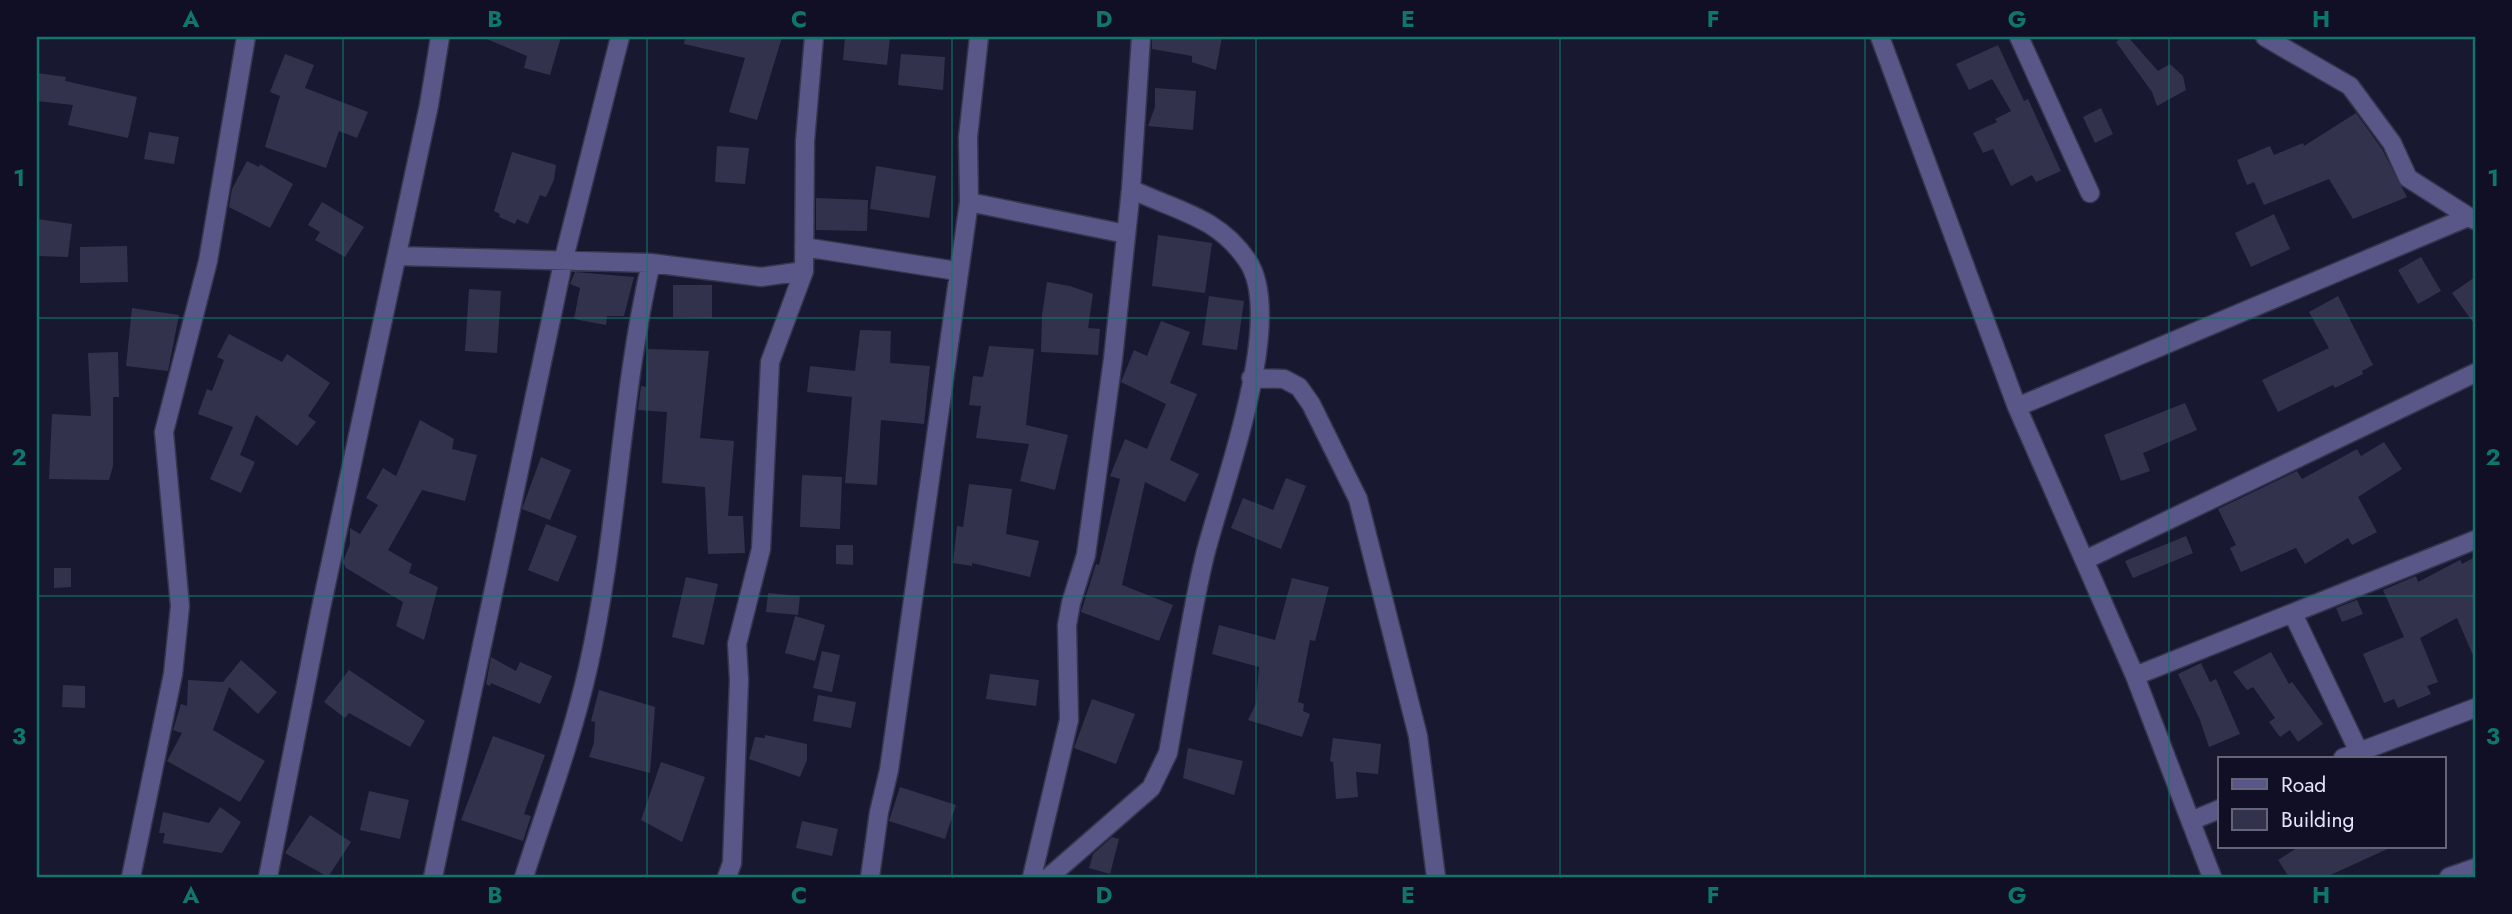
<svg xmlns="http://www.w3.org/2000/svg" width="2512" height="914" font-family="Jost,sans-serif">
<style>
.building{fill:#33324d}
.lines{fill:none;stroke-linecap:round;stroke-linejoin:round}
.minor-casing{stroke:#35354d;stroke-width:21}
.minor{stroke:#595787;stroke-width:18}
.grid{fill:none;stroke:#0f766e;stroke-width:2;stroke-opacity:0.55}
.neatline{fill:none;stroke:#0f766e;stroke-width:2.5}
.grid-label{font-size:23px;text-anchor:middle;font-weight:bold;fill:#0f766e}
</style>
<rect width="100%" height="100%" fill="#191831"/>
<path class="building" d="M482,37H561L550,75L524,68L527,56Z
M685,37H782L757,120L729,112L745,58L684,44Z
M845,37H890L887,65L843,60Z
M1152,37H1222L1216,70L1192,62V56L1152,49Z
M2122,37H2128L2158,71L2170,64L2183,76L2186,90L2157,106L2152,92L2116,42Z
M1998,45L2024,101L2028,99L2061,171L2036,182L2032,175L2011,186L1993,149L1983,153L1973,133L1997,122L1995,119L2011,111L1992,79L1969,90L1956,64Z
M285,54L314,65L305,88L368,112L357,138L339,131L326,168L265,147L280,96L270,92Z
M901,54L945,57L943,90L898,85Z
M37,73L66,77L65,81L137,97L128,138L68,125L73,105L37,101Z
M1155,88L1196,91L1193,130L1148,126L1155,107Z
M2101,108L2113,134L2095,143L2083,117Z
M2356,113L2382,149L2407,197L2353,219L2329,179L2264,205L2254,182L2247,185L2237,160L2270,146L2274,155L2303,143L2304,146Z
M149,132L179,137L174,164L144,159Z
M717,146L749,148L745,184L715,182Z
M512,152L556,165L554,180L546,197L540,195L528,224L517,219L515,224L499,217L500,214L494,211Z
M247,161L259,167L260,164L293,184L270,228L229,207L232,189Z
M876,166L936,176L929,218L870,209Z
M816,198L868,200L867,231L816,230Z
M322,202L364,227L345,257L315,240L320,232L308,225Z
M2274,214L2290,249L2251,267L2235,233Z
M37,219L72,224L68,257L37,256Z
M1158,235L1212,243L1205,293L1152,286Z
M127,246L128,282L80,283V247Z
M2421,257L2441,291L2418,304L2398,270Z
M575,272L634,277L624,316H607L606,325L574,319L580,288L570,284Z
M2475,277V325L2452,293Z
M1047,282L1070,286L1093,294L1088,328L1100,329L1098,355L1041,352L1042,315Z
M673,285H712V318L673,317Z
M469,289L501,291L497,353L465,351Z
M1209,296L1244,301L1237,350L1202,345Z
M2338,296L2373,365L2362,371L2363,374L2335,388L2333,385L2278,412L2262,380L2329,348L2309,312Z
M132,308L179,315L168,371L126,366Z
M1161,321L1190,332L1170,383L1197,394L1170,460L1199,474L1185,502L1145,482L1122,585L1173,605L1159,641L1081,612L1096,564L1099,565L1120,479L1110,476L1125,439L1147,449L1166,404L1121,382L1134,350L1147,356Z
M860,330L891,331L890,363L930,366L924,424L881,420L877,485L845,483L852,397L807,392L810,366L855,371Z
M229,334L282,362L287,354L330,383L308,416L316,422L297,446L256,415L240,455L255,462L241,493L210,479L233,427L198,414L207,389L212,391L224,360L217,357Z
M989,346L1034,349L1026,425L1068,435L1055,490L1020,481L1029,444L976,438L981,406L969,405L973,376L983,377Z
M648,349L709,351L700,438L734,441L728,516H743L745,553L708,554L705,487L662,483L667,412L638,410L641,386L646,387Z
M118,352L119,397H113V466L109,480L49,479L52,414L91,416L88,353Z
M2185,403L2197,430L2143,453L2150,471L2121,481L2104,435Z
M420,420L454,439L452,449L477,455L465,501L422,490L388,550L412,564L409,573L438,587L424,640L396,626L403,602L346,568L343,562L350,544V528L360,534L378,505L366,498L383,468L396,476Z
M2384,442L2402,469L2358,497L2377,532L2352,545L2348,538L2305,564L2296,548L2241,572L2230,548L2236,545L2218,509L2297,471L2302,479L2357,449L2361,456Z
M541,457L571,470L550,520L522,509Z
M802,475L842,477L840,529L800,527Z
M1286,478L1306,486L1281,549L1231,528L1243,498L1273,510Z
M969,484L1012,489L1006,534L1039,541L1030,577L972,563V566L953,563L957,526L963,527Z
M546,524L577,536L558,582L528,570Z
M2186,536L2193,553L2133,578L2125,561Z
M836,545H853V565L836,564Z
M2475,557V660L2457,618L2420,638L2438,682L2427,686L2431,694L2398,708L2394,699L2384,703L2363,654L2404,637L2383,590L2416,576L2418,582L2460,560L2462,564Z
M54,568H71V587L54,588Z
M686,577L718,584L704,645L672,637Z
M1292,578L1329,587L1315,641L1310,640L1298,702L1304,704L1303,711L1310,714L1302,737L1248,720L1256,704L1259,667L1212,654L1219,625L1275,640Z
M768,593L800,596L798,615L766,612Z
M2357,600L2363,614L2342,622L2336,608Z
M795,616L825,625L815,661L785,653Z
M822,651L840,655L832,692L813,688Z
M2271,652L2289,684L2292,682L2323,724L2298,742L2290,730L2280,737L2269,722L2275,718L2253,687L2247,690L2233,672Z
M491,657L516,671L520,662L552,676L540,704L491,683L490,686L486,684Z
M241,660L277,692L258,714L229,687L213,730L265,761L240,802L167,761L182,733L173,730L181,704L187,706L188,680L223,682Z
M2201,663L2210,682L2216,679L2240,734L2209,747L2200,720L2178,674Z
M349,670L425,721L410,747L349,713L345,718L324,702Z
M990,674L1039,680L1036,706L986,699Z
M63,685L85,686V708L62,707Z
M599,690L655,707L650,773L589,757L594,743L595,722L591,721Z
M818,695L856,702L851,728L813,721Z
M1092,699L1135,714L1116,764L1074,748Z
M765,735L807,744V760L800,777L749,759L755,737L765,738Z
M493,736L545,755L524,814L531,816L523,841L461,820Z
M1333,738L1381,744L1378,774L1356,772L1358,797L1336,799L1333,762L1330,761Z
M1188,748L1243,761L1234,795L1183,778Z
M661,762L705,777L682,842L641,820Z
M900,787L956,805L945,839L889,821Z
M369,791L409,800L400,839L360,830Z
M220,807L241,822L222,853L163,843L165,833H159L163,812L209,823Z
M310,815L351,842L328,877L285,853Z
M802,821L838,829L832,856L796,848Z
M1112,837L1119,839L1110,874L1089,868L1093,854Z
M2300,846H2394L2326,877H2289L2278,860Z"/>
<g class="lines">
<defs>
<path id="minor" d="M1880,37L2017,407L2135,676L2212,877
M2019,37L2090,193
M2265,37L2350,86L2392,143L2408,178L2474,220
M969,202L1126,234
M804,247L957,271
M397,256L651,263L761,277L804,271
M1251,378L1284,379L1299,387L1311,404L1358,499L1418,736L1436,877
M2017,407L2468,217
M2085,560L2475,373
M2293,614L2359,752
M2135,676L2475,540
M2343,758L2475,708
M2193,820L2220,809
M131,877L173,674L180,606L164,432L208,261L246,37
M268,877L321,608L429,105L440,37
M433,877L564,258L620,37
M524,877C546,808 572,739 588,668C618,535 620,396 651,263
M727,877L732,863L739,680L737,644L761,549L770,362L804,271L805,141L814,37
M870,877L879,812L889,770L969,202L968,137L979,37
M1032,877L1069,720L1067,625L1071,603L1086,555L1113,359L1131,189L1141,37
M1049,877L1151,788L1168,753C1180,688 1189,623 1204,559C1220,492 1288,318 1247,260C1217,216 1176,211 1131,189
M2449,877L2475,868"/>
</defs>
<use href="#minor" class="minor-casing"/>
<use href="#minor" class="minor"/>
</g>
<path class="grid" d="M343,37V877M647,37V877M952,37V877M1256,37V877M1560,37V877M1865,37V877M2169,37V877M37,318H2475M37,596H2475"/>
<rect width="2512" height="914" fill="none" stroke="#110f26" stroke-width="77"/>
<rect x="2218" y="757" width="228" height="91" fill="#110f26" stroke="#656579" stroke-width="2"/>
<rect x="2232" y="779" width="35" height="10" fill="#595787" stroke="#656579" stroke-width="2"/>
<text x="2281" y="792" font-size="21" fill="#e4e5f6">Road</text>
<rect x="2232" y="809" width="35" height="21" fill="#33324d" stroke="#656579" stroke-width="2"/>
<text x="2281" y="827" font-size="21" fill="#e4e5f6">Building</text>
<rect x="38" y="38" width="2436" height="838" class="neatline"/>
<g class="grid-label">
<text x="191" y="27">A</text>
<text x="495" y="27">B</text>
<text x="799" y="27">C</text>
<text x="1104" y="27">D</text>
<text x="1408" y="27">E</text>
<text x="1713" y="27">F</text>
<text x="2017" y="27">G</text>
<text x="2321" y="27">H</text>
<text x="19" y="186">1</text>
<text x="2493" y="186">1</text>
<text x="19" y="465">2</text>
<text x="2493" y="465">2</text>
<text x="19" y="744">3</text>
<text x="2493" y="744">3</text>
<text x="191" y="903">A</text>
<text x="495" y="903">B</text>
<text x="799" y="903">C</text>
<text x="1104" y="903">D</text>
<text x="1408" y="903">E</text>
<text x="1713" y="903">F</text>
<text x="2017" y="903">G</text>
<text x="2321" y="903">H</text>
</g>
</svg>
